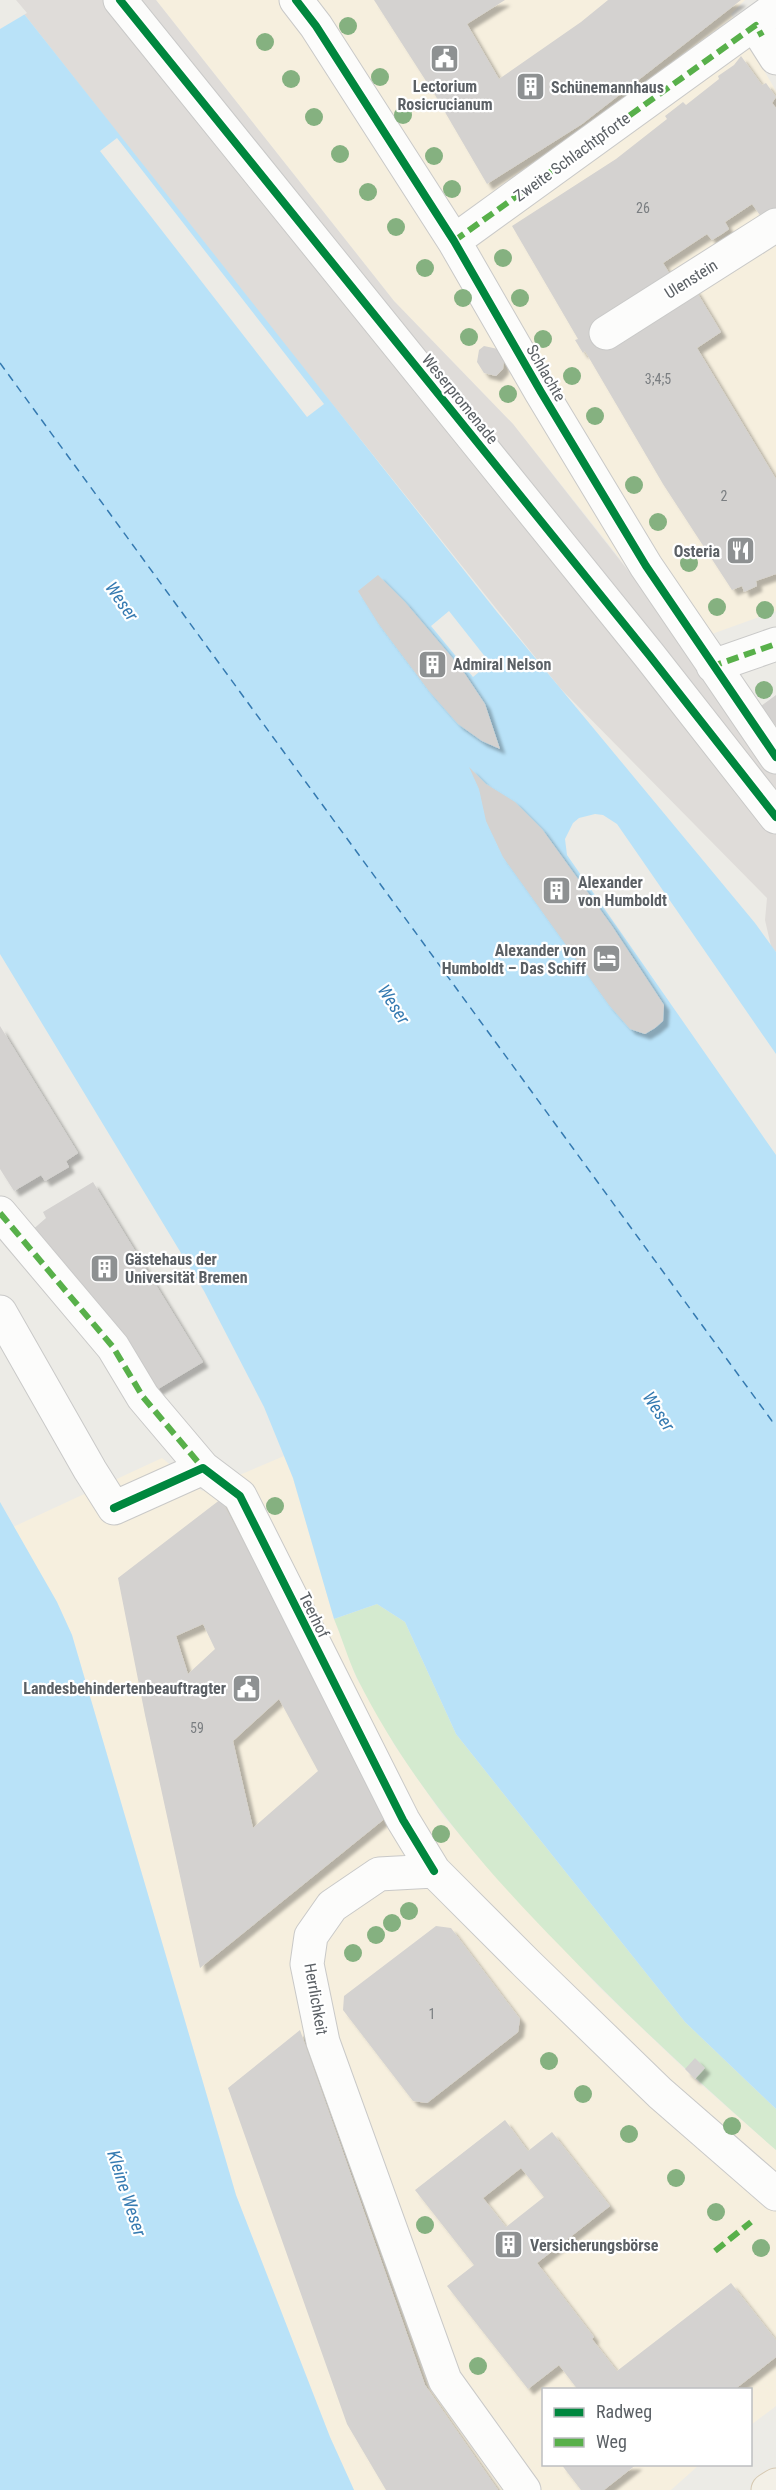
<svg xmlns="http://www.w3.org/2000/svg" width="776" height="2490" font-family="'Roboto Condensed',sans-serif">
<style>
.commercial{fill:#f6efde}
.industrial{fill:#dfdcd9}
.green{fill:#d4eacf}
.water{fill:#b9e2f8}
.pier{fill:#ecebe6}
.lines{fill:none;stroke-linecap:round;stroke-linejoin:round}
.ferry{stroke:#357ab1;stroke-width:1.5;stroke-dasharray:8 6;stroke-linecap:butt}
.building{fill:#d4d2d0;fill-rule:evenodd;filter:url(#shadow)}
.minor-casing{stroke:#c9c9c8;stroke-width:35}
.major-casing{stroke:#d6c9b2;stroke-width:35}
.minor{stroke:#fcfcfb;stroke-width:33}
.major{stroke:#f3f0e7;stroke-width:33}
.quiet{stroke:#58b04a;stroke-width:6;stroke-dasharray:12 6;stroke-linecap:butt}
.cycleway-casing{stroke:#fff;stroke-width:11}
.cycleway{stroke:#00873e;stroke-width:8}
.tree{fill:#85b180}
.labels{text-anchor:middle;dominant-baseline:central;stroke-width:4.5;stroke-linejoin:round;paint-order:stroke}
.number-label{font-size:14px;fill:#7a7e81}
.poi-label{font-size:16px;font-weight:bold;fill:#5b6065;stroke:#fff;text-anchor:start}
.street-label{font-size:16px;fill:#5b6065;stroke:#fff}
.water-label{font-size:18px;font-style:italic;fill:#357ab1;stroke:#fff}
</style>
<defs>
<filter id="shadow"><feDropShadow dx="5.5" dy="5.5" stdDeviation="1.5" flood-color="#0004"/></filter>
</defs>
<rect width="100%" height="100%" fill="#ecebe6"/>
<path class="commercial" d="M156,0H745L731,14L776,91V611L687,643L513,424L394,301Z
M284,1456L293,1478L334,1618L356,1677L395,1746L444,1817L599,1987L695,2079L776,2150V2406L751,2425L750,2390H544V2464L699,2465L671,2490H354L330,2437L236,2195L72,1635L57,1602L13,1527L162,1458L202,1491Z"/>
<path class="industrial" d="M13,0H156L394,301L513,424L685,643L776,731V952L771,946L765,920L767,898L560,688L252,304Z"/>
<path class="green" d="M377,1604L405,1622L456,1734L685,2022L776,2109V2150C702,2085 630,2019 562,1948C482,1867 408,1780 357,1678C348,1659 342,1638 334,1619Z"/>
<path class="water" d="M0,0H13L497,612L755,923L776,952V2109L685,2022L456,1734L405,1622L377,1604L334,1619L293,1478L264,1407L204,1291L0,954Z
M0,1502L57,1602L72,1635L236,2195L330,2437L354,2490H0Z"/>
<path class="pier" d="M0,0H16L27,13L0,29Z
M117,138L324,404L307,417L100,151Z
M449,611L490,663L473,677L431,626Z
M595,814L603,815L617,824L776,1054V1155L567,855L565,839L573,823L579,818Z"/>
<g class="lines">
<path class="ferry" d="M0,363L772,1421L776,1420"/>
</g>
<path class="building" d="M374,0H505L467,24L499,79L581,22L608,0H741L582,124L487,184L435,95Z
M741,56L762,85L766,83L776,97L772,103L776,108V216L765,222L752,204L725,222L729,229L722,234L712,240L707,234L663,263L673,279L695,289L721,332L697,348L776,479V574L756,581L757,586L744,592L742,586L732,590L663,484L585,351L583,353L575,340L578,339L512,226L616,159L667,119L665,116L683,102L686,105L719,79L718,76L734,65Z
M484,346L498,349L504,359L503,369L496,376L484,373L477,362L479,350Z
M378,575L405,602L461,668L485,704L500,749L482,741L458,724L429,691L378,623L358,591Z
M776,695V726L761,706Z
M469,767L486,784L515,802L542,829L612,926L664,1005L663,1021L655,1028L645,1034L630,1029L609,1005L503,857L486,821L479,789Z
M0,1026L78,1153L66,1161L69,1167L45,1181L41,1175L14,1191L0,1169Z
M93,1182L203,1362L153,1392L30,1232L46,1218L43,1212Z
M221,1499L388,1816L200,1968L145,1715L118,1578ZM203,1624L215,1649L188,1674L176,1636ZM279,1699L318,1771L253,1828L233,1741Z
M436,1926L451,1928L520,2019L518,2032L427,2103L413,2101L343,2010L344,1996Z
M300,2030L425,2385L498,2490H386L347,2424L228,2088Z
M695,2058L705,2068L695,2079L685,2069Z
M505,2120L528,2151L552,2132L610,2206L537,2263L594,2337L592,2339L617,2371L731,2283L776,2340V2357L734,2390H578L559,2365L528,2389L447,2286L474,2265L415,2190ZM521,2168L544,2197L506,2227L483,2198Z
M561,2464H637L604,2490H581Z"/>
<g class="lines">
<defs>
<path id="minor" d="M120,0L649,655L776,817
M296,0L316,26L454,241L541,392L646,566L776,757
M762,36L776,58
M454,241L776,8
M606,333L776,225
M713,666L776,644
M0,1213L113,1347L143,1397L203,1468
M0,1312L90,1470L114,1508L203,1468L240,1496L403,1820L434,1871L527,1964L660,2093L776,2194
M434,1871L379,1874L332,1906L311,1936L307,1964L323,2042L445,2380L524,2490"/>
<path id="major" d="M768,2490L776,2485"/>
</defs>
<use href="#minor" class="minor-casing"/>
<use href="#major" class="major-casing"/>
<use href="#minor" class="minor"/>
<use href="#major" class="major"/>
<path class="quiet" d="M454,241L756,25L762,36
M712,663L713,666L776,644
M0,1213L113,1347L143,1397L203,1468
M715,2251L751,2222"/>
<defs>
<path id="cycleway" d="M120,0L649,655L776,817
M296,0L316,26L454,241L541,392L646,566L776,757
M114,1508L203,1468L240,1496L403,1820L434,1871"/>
</defs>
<use href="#cycleway" class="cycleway-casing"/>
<use href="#cycleway" class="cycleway"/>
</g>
<g class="tree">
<circle cx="348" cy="26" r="9"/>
<circle cx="265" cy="42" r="9"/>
<circle cx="380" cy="77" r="9"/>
<circle cx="291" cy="79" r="9"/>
<circle cx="403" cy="115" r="9"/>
<circle cx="314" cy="117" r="9"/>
<circle cx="340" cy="154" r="9"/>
<circle cx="434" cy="156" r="9"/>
<circle cx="452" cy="189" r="9"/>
<circle cx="368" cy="192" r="9"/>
<circle cx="396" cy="227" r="9"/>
<circle cx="503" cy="258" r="9"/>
<circle cx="425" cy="268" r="9"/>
<circle cx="463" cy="298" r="9"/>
<circle cx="520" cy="298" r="9"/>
<circle cx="469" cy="337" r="9"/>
<circle cx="543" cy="339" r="9"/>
<circle cx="572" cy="376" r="9"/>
<circle cx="508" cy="394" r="9"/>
<circle cx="595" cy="416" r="9"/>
<circle cx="634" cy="485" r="9"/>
<circle cx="658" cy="522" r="9"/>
<circle cx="689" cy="563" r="9"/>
<circle cx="717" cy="607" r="9"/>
<circle cx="765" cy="610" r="9"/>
<circle cx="764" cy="690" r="9"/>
<circle cx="275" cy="1506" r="9"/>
<circle cx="441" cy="1834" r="9"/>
<circle cx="409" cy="1911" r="9"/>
<circle cx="392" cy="1923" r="9"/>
<circle cx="376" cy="1935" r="9"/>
<circle cx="353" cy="1953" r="9"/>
<circle cx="549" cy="2061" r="9"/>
<circle cx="583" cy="2094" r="9"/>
<circle cx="732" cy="2126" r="9"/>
<circle cx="629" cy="2134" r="9"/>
<circle cx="676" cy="2178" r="9"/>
<circle cx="716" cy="2212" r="9"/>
<circle cx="425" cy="2225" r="9"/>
<circle cx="761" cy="2248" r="9"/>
<circle cx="478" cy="2366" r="9"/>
</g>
<defs>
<symbol id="civic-square" viewBox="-11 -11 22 22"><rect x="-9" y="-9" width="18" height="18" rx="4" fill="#8e9192" stroke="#fff"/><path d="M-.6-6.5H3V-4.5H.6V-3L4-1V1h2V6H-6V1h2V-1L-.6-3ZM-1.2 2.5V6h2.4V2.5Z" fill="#fff"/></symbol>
<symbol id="building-square" viewBox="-11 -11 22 22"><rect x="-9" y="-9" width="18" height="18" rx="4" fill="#8e9192" stroke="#fff"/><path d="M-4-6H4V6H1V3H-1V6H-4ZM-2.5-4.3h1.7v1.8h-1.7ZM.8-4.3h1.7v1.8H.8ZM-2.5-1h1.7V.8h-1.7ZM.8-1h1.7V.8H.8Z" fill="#fff"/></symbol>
<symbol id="restaurant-square" viewBox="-11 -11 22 22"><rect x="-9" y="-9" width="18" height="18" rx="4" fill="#8e9192" stroke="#fff"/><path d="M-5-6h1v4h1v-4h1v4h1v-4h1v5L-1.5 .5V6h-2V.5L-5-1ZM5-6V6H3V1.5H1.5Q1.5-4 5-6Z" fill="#fff"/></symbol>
<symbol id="hotel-square" viewBox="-11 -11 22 22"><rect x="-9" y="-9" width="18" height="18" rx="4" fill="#8e9192" stroke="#fff"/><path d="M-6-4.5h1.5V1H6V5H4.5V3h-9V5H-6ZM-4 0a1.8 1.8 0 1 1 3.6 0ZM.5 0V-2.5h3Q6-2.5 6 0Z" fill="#fff"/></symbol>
</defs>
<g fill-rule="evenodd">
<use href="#civic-square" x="428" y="42" width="33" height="33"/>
<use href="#building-square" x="514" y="70" width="33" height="33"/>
<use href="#restaurant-square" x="724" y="534" width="33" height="33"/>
<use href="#building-square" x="416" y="648" width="33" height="33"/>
<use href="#building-square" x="540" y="874" width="33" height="33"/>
<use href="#hotel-square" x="590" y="942" width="33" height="33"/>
<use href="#building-square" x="88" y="1252" width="33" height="33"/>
<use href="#civic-square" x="230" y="1672" width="33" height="33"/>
<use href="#building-square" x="492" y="2228" width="33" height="33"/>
</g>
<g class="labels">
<g class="number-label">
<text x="643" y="208">26</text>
<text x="658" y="379">3;4;5</text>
<text x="724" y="496">2</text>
<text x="197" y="1728">59</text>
<text x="432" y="2014">1</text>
</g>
<g class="poi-label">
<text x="445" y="86" text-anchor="middle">Lectorium<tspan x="445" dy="18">Rosicrucianum</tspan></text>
<text x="551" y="87">Schünemannhaus</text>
<text x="720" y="551" text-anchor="end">Osteria</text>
<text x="453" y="664">Admiral Nelson</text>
<text x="578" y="882">Alexander<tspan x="578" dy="18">von Humboldt</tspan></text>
<text x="586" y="950" text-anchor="end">Alexander von<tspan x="586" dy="18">Humboldt – Das Schiff</tspan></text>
<text x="125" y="1259">Gästehaus der<tspan x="125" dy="18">Universität Bremen</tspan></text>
<text x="226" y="1688" text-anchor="end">Landesbehindertenbeauftragter</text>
<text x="530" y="2245">Versicherungsbörse</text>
</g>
<g class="street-label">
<text transform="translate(572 157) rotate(-36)">Zweite Schlachtpforte</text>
<text transform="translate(691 279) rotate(-32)">Ulenstein</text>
<text transform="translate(546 373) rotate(60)">Schlachte</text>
<text transform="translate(460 399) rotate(51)">Weserpromenade</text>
<text transform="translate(314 1615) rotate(64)">Teerhof</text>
<text transform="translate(316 1999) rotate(80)">Herrlichkeit</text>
</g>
<g class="water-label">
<text transform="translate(122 601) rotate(55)">Weser</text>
<text transform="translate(394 1004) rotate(57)">Weser</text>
<text transform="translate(659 1411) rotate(57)">Weser</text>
<text transform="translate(127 2193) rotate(72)">Kleine Weser</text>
</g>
</g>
<rect x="542" y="2388" width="210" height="78" fill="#ffffff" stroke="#bdbfc1" stroke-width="1.5"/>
<rect x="554" y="2408" width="30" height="9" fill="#00873e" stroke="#bdbfc1" stroke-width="1.5"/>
<text x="596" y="2418" font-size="18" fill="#5b6065">Radweg</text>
<rect x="554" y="2438" width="30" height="9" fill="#58b04a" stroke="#bdbfc1" stroke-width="1.5"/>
<text x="596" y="2448" font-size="18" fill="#5b6065">Weg</text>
</svg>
